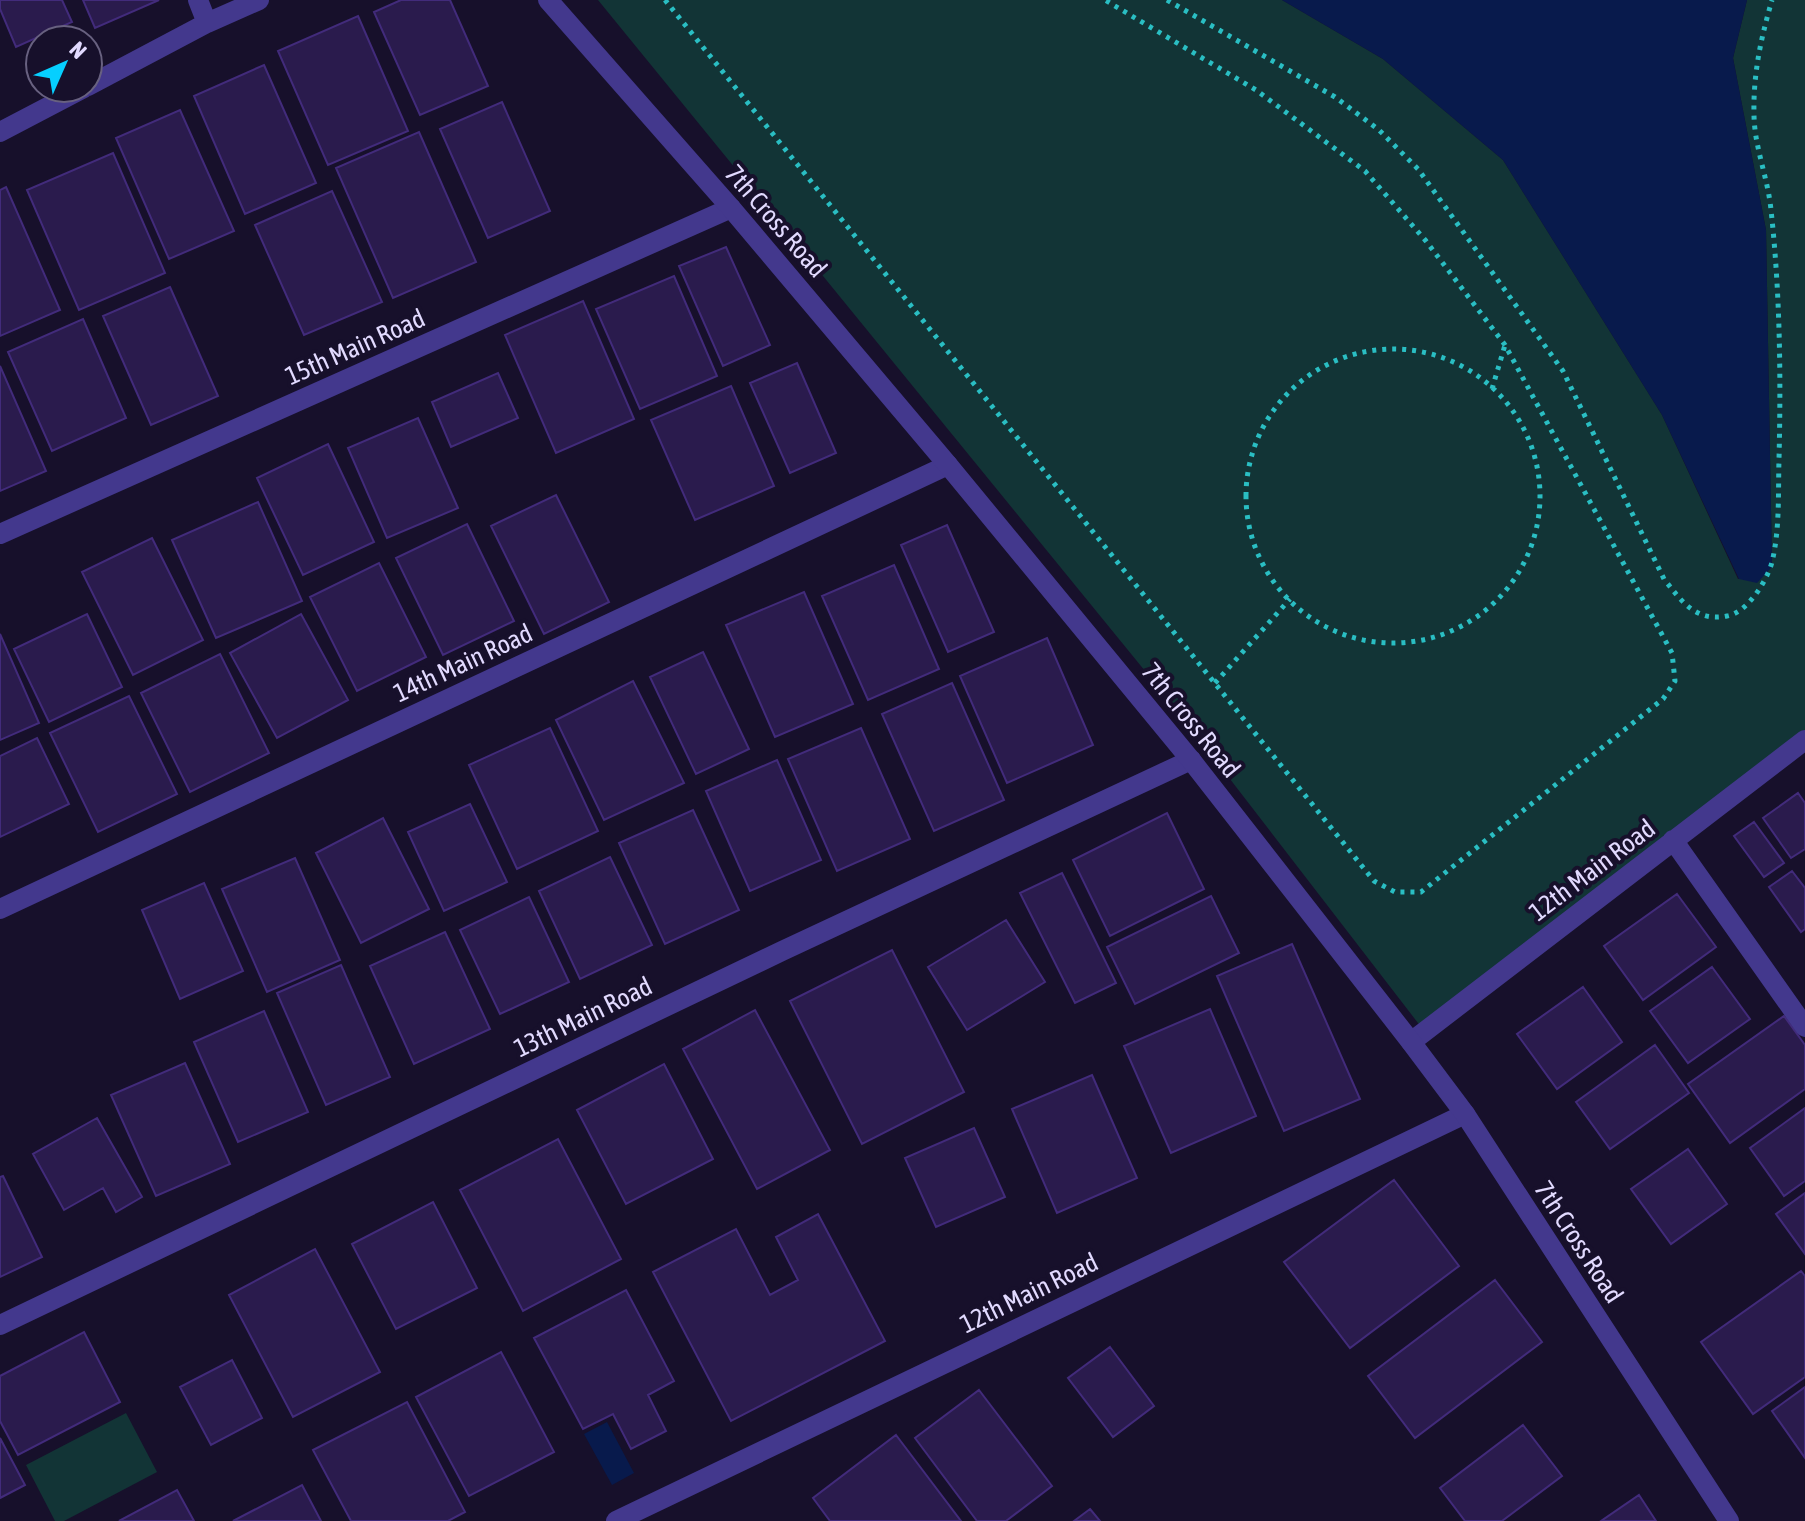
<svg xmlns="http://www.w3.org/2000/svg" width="1805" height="1521" font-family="'Asap Condensed',sans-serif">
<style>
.green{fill:#123436}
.water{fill:#081a4c}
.building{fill:#2a1b4d;stroke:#422b7b;stroke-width:2}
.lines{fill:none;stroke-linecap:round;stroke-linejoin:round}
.path{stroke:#2abec3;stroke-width:5;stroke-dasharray:4 6;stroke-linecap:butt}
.minor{stroke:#43388d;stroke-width:20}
.tertiary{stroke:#43388d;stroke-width:20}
.labels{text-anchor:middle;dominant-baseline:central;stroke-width:8;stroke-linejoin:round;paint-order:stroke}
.street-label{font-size:26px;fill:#e2daff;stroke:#17102b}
</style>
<rect width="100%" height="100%" fill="#17102b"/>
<path class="green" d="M598,0H1282L1383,59L1503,160L1662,415L1738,579L1772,567L1766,230L1733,58L1747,0H1805V740L1428,1036L1176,709Z
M126,1413L157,1472L64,1521H55L26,1465Z"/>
<path class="water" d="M1282,0H1747L1733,58L1766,230L1772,567L1757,583L1739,579L1662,415L1503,160L1383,59Z
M607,1422L634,1473L612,1485L584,1434Z"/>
<path class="building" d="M0,0H62L72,22L16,47L0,9Z
M83,0H159L95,28Z
M401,0H450L488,86L420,115L374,12Z
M358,16L408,131L328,165L278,51Z
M264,65L316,183L245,214L194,96Z
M502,102L550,211L488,238L440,129Z
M180,110L234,231L169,259L116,138Z
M419,132L476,262L393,298L336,168Z
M113,153L165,273L79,310L27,190Z
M6,187L60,310L0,336V190Z
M332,191L382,302L304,335L255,225Z
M726,247L770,345L723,366L679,266Z
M674,276L717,376L640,409L596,309Z
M170,287L218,396L151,425L103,316Z
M583,301L634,419L556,453L505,335Z
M83,319L126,418L52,451L8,352Z
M797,363L836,453L790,473L750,383Z
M0,366L46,471L0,491Z
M498,373L518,418L451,447L432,402Z
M731,386L774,486L695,520L651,420Z
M418,418L458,508L387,538L348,448Z
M328,444L374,542L303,575L257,478Z
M556,495L609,602L544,634L491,526Z
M258,502L302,601L216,638L172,540Z
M467,524L514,621L443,655L396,558Z
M947,525L994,632L948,652L901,545Z
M152,538L203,640L133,675L82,572Z
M379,563L426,657L357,691L310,597Z
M894,565L939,669L868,700L822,596Z
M804,592L853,704L775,737L726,625Z
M87,614L122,687L49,722L14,649Z
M301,614L348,700L277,738L230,653Z
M0,634L39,723L0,740Z
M1047,638L1093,745L1007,783L960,676Z
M703,652L749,749L696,774L650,677Z
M220,654L269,753L190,792L141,693Z
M633,681L684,783L604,820L556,720Z
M952,683L1004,800L934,831L882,714Z
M129,696L177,794L98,832L50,733Z
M550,728L598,831L517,869L469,765Z
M861,728L910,839L837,871L788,759Z
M37,738L69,804L0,837V756Z
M777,760L821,860L750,891L706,791Z
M1798,793L1805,803V849L1791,858L1763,818Z
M470,804L507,882L444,911L408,832Z
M693,810L739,910L665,944L619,843Z
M1167,813L1204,889L1110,936L1073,860Z
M383,818L429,909L361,943L316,853Z
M1754,822L1784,863L1764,877L1734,836Z
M610,857L652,945L580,979L539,891Z
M295,858L340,960L267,992L222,889Z
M1792,871L1805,888V929L1801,932L1769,887Z
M1062,873L1116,983L1075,1003L1020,893Z
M204,883L243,971L180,999L142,910Z
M1677,894L1716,947L1643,1000L1604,946Z
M1211,896L1239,953L1135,1004L1107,947Z
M529,897L569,982L500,1014L460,930Z
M1006,920L1045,982L967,1030L928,967Z
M445,932L490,1029L414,1064L370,966Z
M1292,944L1360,1099L1284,1131L1217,976Z
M892,950L964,1092L862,1144L790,1001Z
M341,965L390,1077L326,1105L277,993Z
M1712,967L1750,1019L1688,1063L1650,1011Z
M1583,987L1622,1042L1557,1089L1517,1034Z
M1210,1009L1256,1116L1171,1153L1124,1046Z
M755,1010L830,1150L757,1189L683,1049Z
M264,1011L308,1112L238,1142L194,1042Z
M1784,1016L1805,1045V1089L1730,1143L1688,1084Z
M1655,1045L1689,1093L1610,1149L1576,1102Z
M185,1063L230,1164L156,1196L111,1095Z
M664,1064L713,1159L626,1204L577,1110Z
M1092,1075L1137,1178L1057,1213L1012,1109Z
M1805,1108V1181L1784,1196L1750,1148Z
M97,1118L142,1197L116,1212L103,1188L64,1210L33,1154Z
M974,1128L1005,1197L936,1227L905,1158Z
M558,1139L621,1259L523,1311L460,1190Z
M1688,1149L1727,1204L1671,1244L1631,1189Z
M3,1176L42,1257L0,1277V1177Z
M1394,1180L1459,1266L1350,1348L1284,1262Z
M1805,1193V1254L1776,1214Z
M433,1202L477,1288L396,1329L352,1244Z
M818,1214L885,1341L731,1421L653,1272L736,1229L770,1295L798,1280L776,1237Z
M315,1249L380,1372L293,1417L229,1295Z
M1801,1271L1805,1276V1377L1753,1414L1701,1342Z
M1495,1280L1542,1342L1415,1438L1368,1376Z
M626,1290L674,1381L648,1395L666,1431L631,1449L613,1414L583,1429L534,1338Z
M84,1332L120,1402L18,1455L0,1421V1376Z
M1110,1347L1154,1406L1113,1437L1068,1378Z
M501,1352L554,1452L469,1496L416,1397Z
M232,1360L262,1418L211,1445L180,1387Z
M1805,1387V1458L1772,1411Z
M979,1390L1052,1486L1006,1521H977L915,1438Z
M407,1402L465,1512L448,1521H351L313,1450Z
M1523,1425L1562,1476L1502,1521H1465L1440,1488Z
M896,1435L961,1521H830L813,1498Z
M0,1438L25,1485L0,1498Z
M302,1485L321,1521H233Z
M177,1490L194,1521H119Z
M1639,1495L1656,1521H1601Z
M1090,1509L1100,1521H1074Z"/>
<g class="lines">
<path class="path" d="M665,0L1374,881L1395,892H1421L1663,699L1675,681L1672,653L1505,345L1426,241L1365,171L1256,90L1105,0
M1167,0L1335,97L1379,130L1418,169L1563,371L1664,579C1682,602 1696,622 1727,616C1747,613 1767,581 1772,562C1780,529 1778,493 1779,459C1781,376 1780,292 1771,210C1768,178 1754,146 1754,114C1753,74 1761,38 1772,0
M1246 496a147 147 0 1 1 294 0a147 147 0 1 1-294 0Z
M1492,389L1505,345
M1215,683L1290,599"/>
<path class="minor" d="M198,0L207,23
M88,86L207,23L259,0
M0,132L84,88
M0,534L731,208
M1673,840L1805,1027
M0,909L948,465
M1411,1042L1805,740
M0,1325L782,951L1191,760
M616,1521L1465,1114"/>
<path class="tertiary" d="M548,0L731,208L948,465L1191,760L1411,1042L1465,1114L1729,1521"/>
</g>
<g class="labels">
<g class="street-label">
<text transform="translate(776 221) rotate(49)">7th Cross Road</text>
<text transform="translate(355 347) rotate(-24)">15th Main Road</text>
<text transform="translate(463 663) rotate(-25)">14th Main Road</text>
<text transform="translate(1191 720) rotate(51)">7th Cross Road</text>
<text transform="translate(1592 870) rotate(-37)">12th Main Road</text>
<text transform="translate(583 1017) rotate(-26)">13th Main Road</text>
<text transform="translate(1579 1242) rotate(57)">7th Cross Road</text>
<text transform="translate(1029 1293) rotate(-26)">12th Main Road</text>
</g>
</g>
<g transform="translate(64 64) rotate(45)"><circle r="38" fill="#17102b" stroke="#686180" stroke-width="2"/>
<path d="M0-6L14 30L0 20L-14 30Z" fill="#06cfff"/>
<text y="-12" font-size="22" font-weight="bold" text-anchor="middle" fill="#e2daff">N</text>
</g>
</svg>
